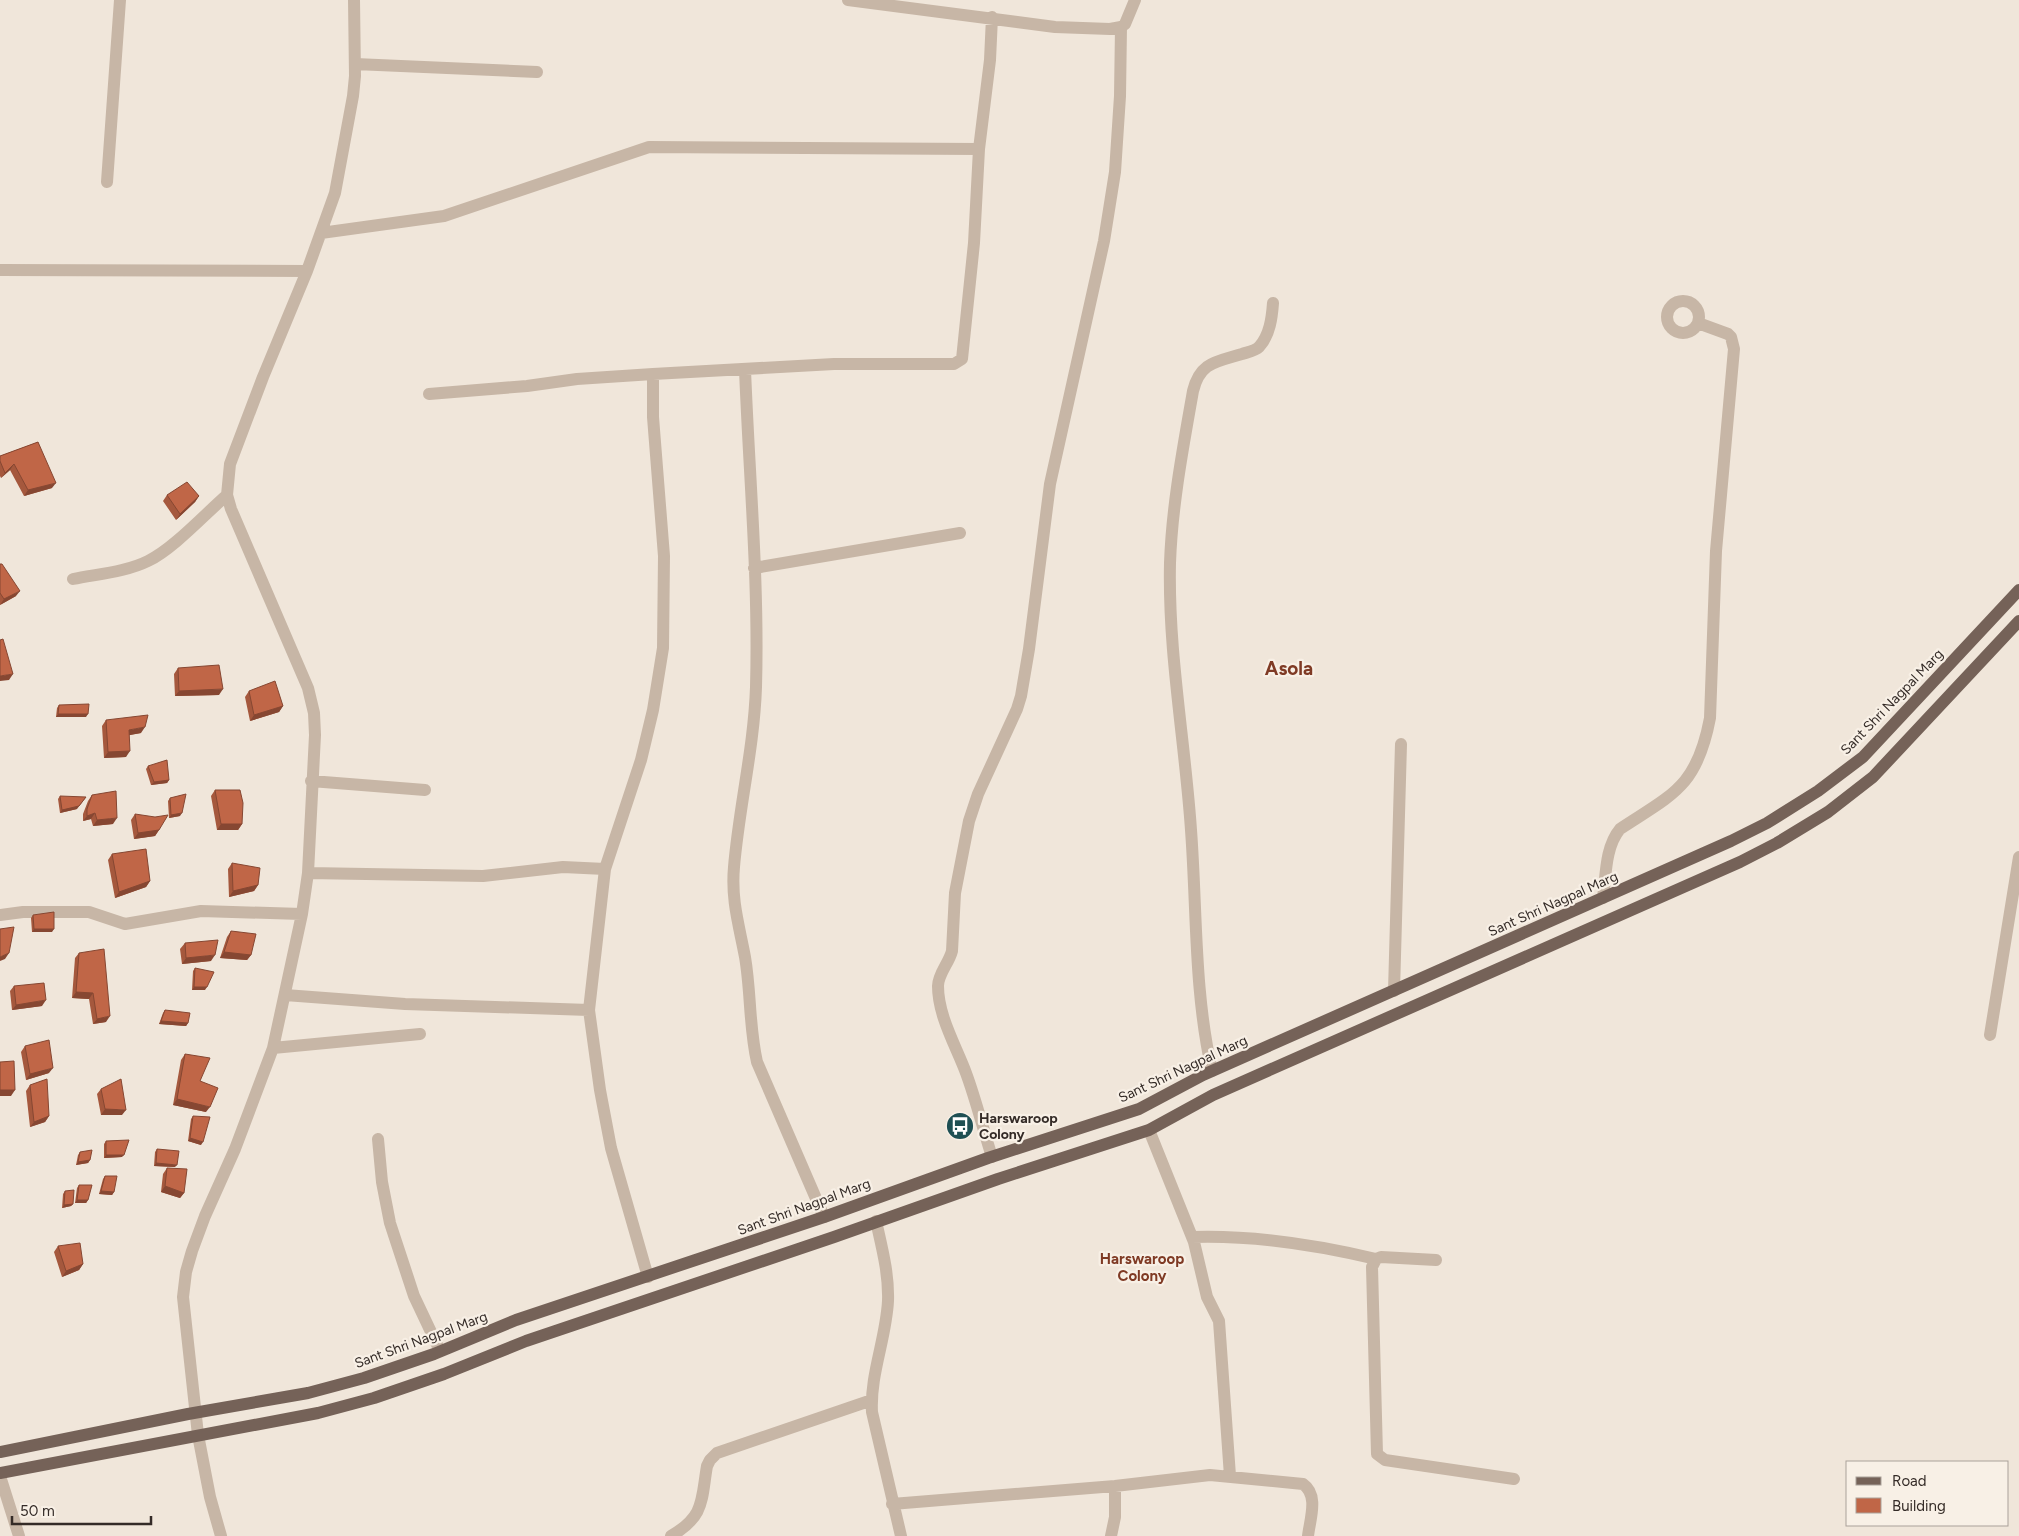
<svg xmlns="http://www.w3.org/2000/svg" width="2019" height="1536" font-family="Figtree,sans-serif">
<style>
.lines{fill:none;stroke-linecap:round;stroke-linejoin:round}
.minor{stroke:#c7b6a6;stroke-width:12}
.major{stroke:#756258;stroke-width:12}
.wall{fill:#a5583d}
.shaded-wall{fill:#864732}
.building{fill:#c06647;stroke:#864732}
.labels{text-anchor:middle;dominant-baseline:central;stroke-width:4.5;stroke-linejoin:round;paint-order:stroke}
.street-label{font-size:14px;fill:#342b27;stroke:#f8f0e6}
.poi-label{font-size:14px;font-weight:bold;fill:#342b27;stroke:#f8f0e6;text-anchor:start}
.neighbourhood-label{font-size:15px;font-weight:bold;fill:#7f3a24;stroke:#f8f0e6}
.district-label{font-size:19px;font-weight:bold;fill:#7f3a24;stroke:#f8f0e6}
</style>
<rect width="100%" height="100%" fill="#f0e6da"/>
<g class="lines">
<path class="minor" d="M848,0L1055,27L1110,29L1121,27L1125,24L1135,0
M355,64L537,72
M107,182L120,0
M321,233L444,216L649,147L979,149
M0,270L307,271
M1667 317a16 16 0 1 1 32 0a16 16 0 1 1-32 0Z
M745,369C749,475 759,581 756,687C754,748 739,807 734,867C731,900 739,925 745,957C751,992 749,1027 757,1062L824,1217
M429,394L527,386L577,379L653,374L834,364H954L962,359L974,243L979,149L990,60L992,17
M754,568L960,533
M73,579C97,574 126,572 148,561C173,549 205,514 227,495
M311,781L425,790
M308,873L483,876L563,867L605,869
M1603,898C1606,876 1605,847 1620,829C1673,794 1697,787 1710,718L1716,551L1734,349L1731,337L1728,334L1698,323
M0,915L23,912H89L125,924L201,911L302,914
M1394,991L1401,744
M285,995L405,1004L589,1010
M1990,1035L2019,857
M273,1048L420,1034
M1212,1071C1194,992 1197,911 1191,830C1185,741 1168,653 1170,563C1172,505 1183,448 1193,391C1200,362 1216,362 1242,354C1248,352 1255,351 1259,347C1270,335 1272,317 1273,303
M1149,1130L1194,1242L1207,1297L1219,1321L1230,1476
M378,1139L382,1182L390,1223L414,1296L440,1351
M992,1157C983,1129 976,1100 966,1073C956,1046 938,1016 938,986C938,974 949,963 952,951L955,893L969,821L978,794L1017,709L1021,696L1029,649L1050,484L1104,241L1115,172L1120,96L1121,27
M876,1221C882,1248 889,1274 888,1301C886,1339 870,1374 872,1412L901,1536
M1192,1237C1252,1235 1317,1245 1376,1259
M1436,1260L1381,1257L1376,1259L1372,1267L1377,1454L1385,1460L1514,1479
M648,1277L611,1148L600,1090L589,1010L605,869L641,760L653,710L663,648L664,556L653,417V374
M0,1476L19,1536
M892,1504L1115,1486L1210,1475L1303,1484C1319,1495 1310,1519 1308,1536
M221,1536L210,1497L198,1435L183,1297L186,1272L192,1251L205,1216L235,1149L273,1048L302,914L308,873L315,735L314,713L308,688L231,509L227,495L230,464L263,377L307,271L335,193L353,96L355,76L354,0
M671,1536C705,1516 701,1501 707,1466L710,1460L717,1453L872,1400
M1111,1536L1115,1517V1486"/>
<path class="major" d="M0,1452L188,1414L308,1393L364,1378L434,1354L516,1320L824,1217L988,1158L1139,1109L1203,1075L1731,841L1767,823L1818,791L1863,757L2019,590
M0,1473L318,1413L374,1398L444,1374L526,1341L834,1237L998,1179L1149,1130L1213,1095L1740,862L1777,843L1828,812L1873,777L2019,621"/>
</g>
<path class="wall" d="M38,442L52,488L24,496L10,470L1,478L0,476V456Z
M167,495L199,496L195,502L176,520L163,501Z
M0,564L16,596L0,605Z
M178,668L219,695L175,696L174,674Z
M249,691L283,706L279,712L250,721L245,697Z
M59,705L86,717H56L57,708Z
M106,720L141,733L129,735L126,757L104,758L102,726Z
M148,766L169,780L167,783L151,785L146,769Z
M215,790L242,824L238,830H217L211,796Z
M92,795L113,824L93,826L91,819L83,821V814L88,801Z
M60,796L77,809L60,813L58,799Z
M170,798L180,816L169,818L168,801Z
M135,814L159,830L155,836L134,839L131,820Z
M112,854L150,881L146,887L115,898L108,860Z
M232,863L258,885L254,891L229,897L228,869Z
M33,915L52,932H32L31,918Z
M231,931L251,955L247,960L220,958L227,937Z
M185,943L211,961L182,964L180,949Z
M79,953L106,1022L93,1024L89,999L72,998L75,958Z
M195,968L205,990H192L193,971Z
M14,986L42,1006L12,1010L10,991Z
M165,1010L188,1023L186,1026L159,1024L163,1013Z
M25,1046L49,1073L26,1080L21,1052Z
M185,1054L200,1081L206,1112L173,1105L181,1060Z
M30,1085L49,1116L45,1122L30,1127L26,1091Z
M101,1089L122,1115H101L97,1094Z
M193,1116L201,1145L188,1141L191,1119Z
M106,1141L122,1157L104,1158V1144Z
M157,1149L175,1167L154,1166L155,1152Z
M80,1152L90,1160L88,1163L76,1165L78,1155Z
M167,1168L184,1193L180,1198L161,1192L163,1174Z
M105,1176L114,1192L112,1195L99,1194L103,1179Z
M79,1185L88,1200L86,1203H75L77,1188Z
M65,1191L73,1204L71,1206L62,1208L63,1194Z
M58,1246L83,1264L79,1270L62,1277L54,1252Z"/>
<path class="shaded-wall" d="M14,464L10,470L1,478L5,473Z
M56,483L52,488L24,496L28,490Z
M199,496L195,502L176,520L180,514Z
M20,591L16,596L0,605L4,599Z
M13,674L9,680L0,681V676Z
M223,689L219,695L175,696L179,691Z
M283,706L279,712L250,721L254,715Z
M58,714H88L86,717H56Z
M145,727L141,733L125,736L129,730Z
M130,751L126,757L104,758L108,752Z
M169,780L167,783L151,785L154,782Z
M86,797L77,809L60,813L62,810Z
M95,813L91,819L83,821L87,816Z
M182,813L180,816L169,818L171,815Z
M117,818L113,824L93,826L97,820Z
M221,824H242L238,830H217Z
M159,830L155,836L134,839L138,833Z
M150,881L146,887L115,898L119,892Z
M258,885L254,891L229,897L233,891Z
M34,929H54L52,932H32Z
M224,952L251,955L247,960L220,958Z
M9,953L5,959L0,961V957Z
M215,955L211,961L182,964L186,958Z
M194,987H207L205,990H192Z
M76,992L93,993L89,999L72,998Z
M46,1000L42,1006L12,1010L16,1005Z
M110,1016L106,1022L93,1024L97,1019Z
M161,1021L188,1023L186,1026L159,1024Z
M53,1068L49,1073L26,1080L30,1074Z
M0,1090H15L11,1096H0Z
M177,1099L210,1107L206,1112L173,1105Z
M105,1109L126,1110L122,1115H101Z
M49,1116L45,1122L30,1127L34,1122Z
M190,1138L203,1142L201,1145L188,1141Z
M106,1155H124L122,1157L104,1158Z
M90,1160L88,1163L76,1165L78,1162Z
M156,1163L177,1165L175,1167L154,1166Z
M165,1186L184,1193L180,1198L161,1192Z
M101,1191L114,1192L112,1195L99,1194Z
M77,1200H88L86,1203H75Z
M73,1204L71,1206L62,1208L64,1205Z
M83,1264L79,1270L62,1277L66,1271Z"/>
<path class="building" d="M38,442L56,483L28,490L14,464L5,473L0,461V456Z
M187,482L199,496L180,514L167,495Z
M0,564H2L20,591L4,599L0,593Z
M3,639L13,674L0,676V640Z
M219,665L223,689L179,691L178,668Z
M275,681L283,706L254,715L249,691Z
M89,704L88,714H58L59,705Z
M148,715L145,727L129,730L130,751L108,752L106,720Z
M167,760L169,780L154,782L148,766Z
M215,790H240L243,803L242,824H221Z
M116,791L117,818L97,820L95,813L87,816V809L92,795Z
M186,794L182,813L171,815L170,798Z
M60,796L86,797L79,806L62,810Z
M135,814L155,817L168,815L159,830L138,833Z
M146,849L150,881L119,892L112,854Z
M232,863L260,868L258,885L233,891Z
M54,912V929H34L33,915Z
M14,927L9,953L0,957V929Z
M231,931L256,934L251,955L224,952Z
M218,940L215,955L186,958L185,943Z
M104,949L110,1016L97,1019L93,993L76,992L79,953Z
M195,968L214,972L207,987H194Z
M44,983L46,1000L16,1005L14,986Z
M165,1010L190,1013L188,1023L161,1021Z
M49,1040L53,1068L30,1074L25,1046Z
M185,1054L210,1058L200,1081L218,1088L210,1107L177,1099Z
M14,1061L15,1090H0V1062Z
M47,1079L49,1116L34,1122L30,1085Z
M121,1079L126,1110L105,1109L101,1089Z
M193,1116L210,1117L203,1142L190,1138Z
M129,1140L124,1155H106V1141Z
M157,1149L179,1151L177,1165L156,1163Z
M92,1150L90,1160L78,1162L80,1152Z
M167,1168L187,1169L184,1193L165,1186Z
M105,1176H117L114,1192L101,1191Z
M79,1185H92L88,1200H77Z
M74,1190L73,1204L64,1205L65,1191Z
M80,1243L83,1264L66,1271L58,1246Z"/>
<defs>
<symbol id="bus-disc" viewBox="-11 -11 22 22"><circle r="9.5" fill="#1e4f53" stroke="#f8f0e6"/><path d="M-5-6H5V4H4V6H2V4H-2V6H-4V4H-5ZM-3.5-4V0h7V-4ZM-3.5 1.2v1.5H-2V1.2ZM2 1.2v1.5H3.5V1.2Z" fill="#fff"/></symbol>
</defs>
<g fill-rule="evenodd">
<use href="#bus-disc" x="944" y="1110" width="32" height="32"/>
</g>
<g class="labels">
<g class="street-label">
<text transform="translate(1892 702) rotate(-46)">Sant Shri Nagpal Marg</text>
<text transform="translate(1553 904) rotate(-24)">Sant Shri Nagpal Marg</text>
<text transform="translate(1183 1069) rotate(-25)">Sant Shri Nagpal Marg</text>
<text transform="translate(804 1207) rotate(-20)">Sant Shri Nagpal Marg</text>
<text transform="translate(421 1340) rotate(-20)">Sant Shri Nagpal Marg</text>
</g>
<g class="poi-label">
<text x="979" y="1118">Harswaroop<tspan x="979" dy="16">Colony</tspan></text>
</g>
<g class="neighbourhood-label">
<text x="1142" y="1259">Harswaroop<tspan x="1142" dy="17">Colony</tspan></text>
</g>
<g class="district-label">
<text x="1289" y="668">Asola</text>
</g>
</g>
<rect x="1846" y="1461" width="162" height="65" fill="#f8f0e6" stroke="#aaa19a"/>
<rect x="1856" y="1477" width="25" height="8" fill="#756258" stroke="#aaa19a"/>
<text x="1892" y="1486" font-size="15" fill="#342b27">Road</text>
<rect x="1856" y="1498" width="25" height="15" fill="#c06647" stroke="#aaa19a"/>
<text x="1892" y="1511" font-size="15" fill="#342b27">Building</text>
<path d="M12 1516v8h139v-8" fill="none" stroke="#342b27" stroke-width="2.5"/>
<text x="20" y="1516" font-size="15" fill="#342b27" stroke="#f8f0e6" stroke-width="4" paint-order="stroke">50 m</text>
</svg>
